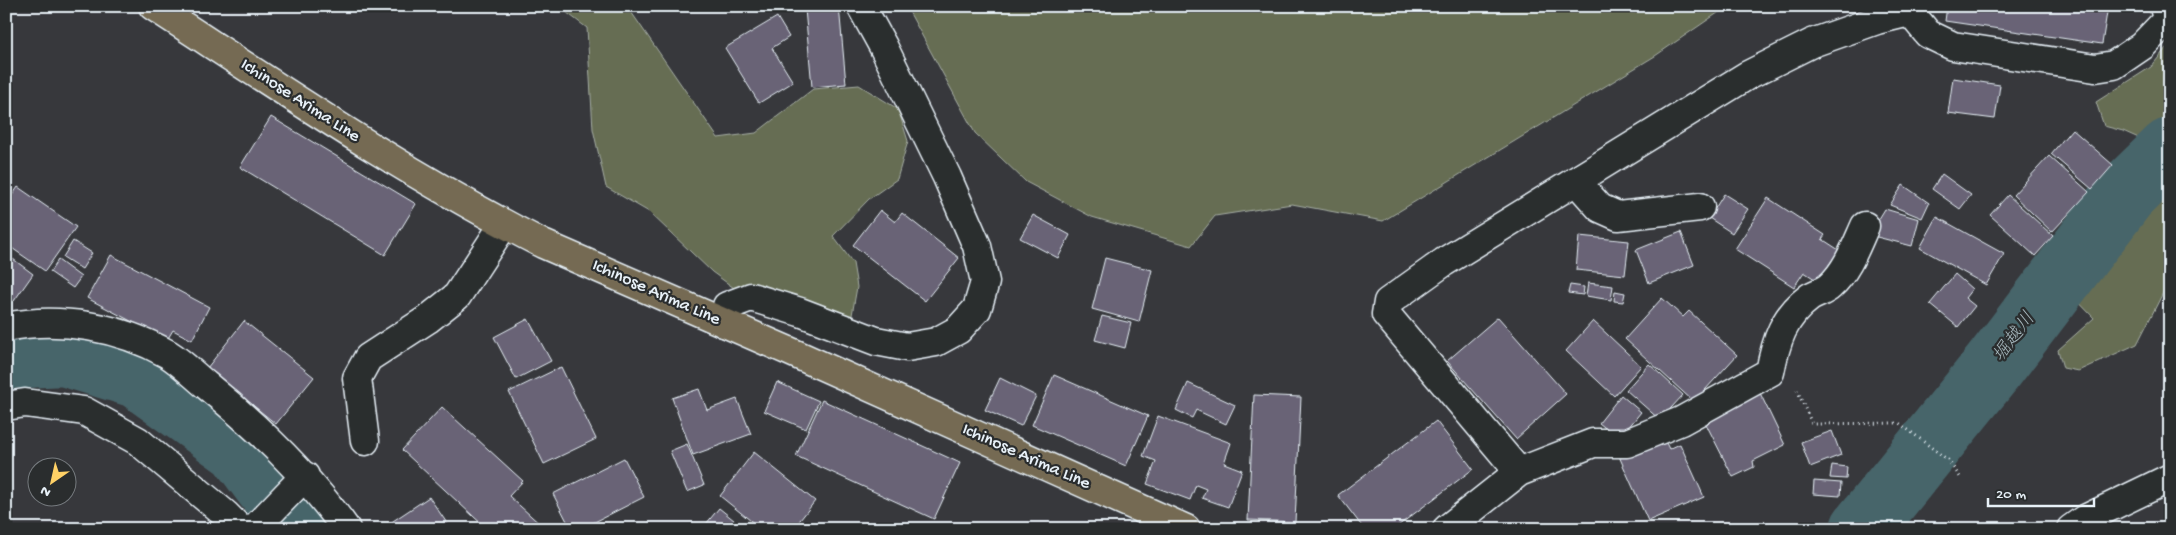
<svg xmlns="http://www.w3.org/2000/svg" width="2176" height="535" font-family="'Gochi Hand','Klee One',sans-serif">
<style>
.green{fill:#666d53;stroke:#a7afa6}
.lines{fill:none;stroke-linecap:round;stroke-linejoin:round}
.river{stroke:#47656a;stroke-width:64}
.building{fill:#696476;stroke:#e8f1f8}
.minor-casing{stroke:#e8f1f8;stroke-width:31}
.major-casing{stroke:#e8f1f8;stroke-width:31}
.path{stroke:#e8f1f8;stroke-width:3;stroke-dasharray:1 4;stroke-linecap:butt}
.minor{stroke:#2a2d2e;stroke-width:28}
.major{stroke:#746b52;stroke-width:28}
.labels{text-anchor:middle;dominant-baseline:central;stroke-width:4.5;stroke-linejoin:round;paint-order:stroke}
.street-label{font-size:18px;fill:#e8f1f8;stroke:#2a2d2e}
.water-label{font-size:19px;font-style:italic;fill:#a8b9bf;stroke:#2a2d2e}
</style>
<rect width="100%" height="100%" fill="#37383c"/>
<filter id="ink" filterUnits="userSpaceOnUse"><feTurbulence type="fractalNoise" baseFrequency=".02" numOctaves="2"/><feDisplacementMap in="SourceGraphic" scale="10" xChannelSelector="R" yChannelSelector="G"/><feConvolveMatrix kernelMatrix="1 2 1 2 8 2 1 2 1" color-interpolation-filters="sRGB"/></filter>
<g filter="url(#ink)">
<path class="green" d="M558,6H627L718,138L756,133L813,89L859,85L898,109L908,141L897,179L869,199L833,236L853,263L857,287L852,315L827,335L778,320L712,272L649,212L606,187L593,129L587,28Z
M906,6H1728L1655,56L1383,221L1292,204L1215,216L1191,246L1092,217L1026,182L975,133Z
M2170,43V279L2137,344L2078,371L2063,368L2058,350L2094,318L2067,290L2152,144L2123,131L2104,126L2096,102L2151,67Z"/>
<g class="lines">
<path class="river" d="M6,357L64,354L137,376L239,449L298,529
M1862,529L1994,366L2125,194L2170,150"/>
</g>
<path class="building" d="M826,6H839L846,84L812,87L805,9Z
M1947,6H2108L2102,44L1945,21Z
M777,17L789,37L772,48L793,82L759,103L725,48Z
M1953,78L2000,85L1995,119L1948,113Z
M271,117L416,204L385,255L240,167Z
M2072,129L2113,165L2092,189L2051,154Z
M2049,156L2089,192L2052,232L2013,195Z
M1942,174L1971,195L1960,209L1932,189Z
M1903,185L1929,203L1922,218L1890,205Z
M18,187L76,227L45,271L6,244V204Z
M1724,194L1748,209L1732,233L1709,218Z
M2008,195L2053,236L2035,256L1990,215Z
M1768,198L1825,235L1822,239L1839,250L1818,281L1804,272L1794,287L1735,249Z
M1885,209L1919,219L1912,246L1869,235Z
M880,210L895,222L902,213L959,258L925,301L853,245Z
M1033,215L1070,235L1058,258L1020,238Z
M1937,217L2004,254L1986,285L1920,248Z
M1681,232L1694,265L1649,283L1636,250Z
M1579,236L1629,241L1625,275L1576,270Z
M73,241L92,253L82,269L63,257Z
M111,255L209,307L192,340L173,330L167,340L87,298Z
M1105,258L1152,270L1139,322L1092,309Z
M13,259L33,274L14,301L6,295V269Z
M58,260L81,277L73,288L50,272Z
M1955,274L1972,289L1965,298L1975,306L1958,327L1930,304Z
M1588,283L1613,286L1611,300L1586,296Z
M1570,285L1584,287L1583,295L1568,293Z
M1615,291L1625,293L1623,302L1614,301Z
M1662,298L1683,317L1689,311L1737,355L1694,402L1625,339Z
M1102,316L1131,323L1125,348L1095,340Z
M1498,317L1566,394L1516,439L1447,361Z
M528,319L551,361L516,379L494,337Z
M244,321L314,377L276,424L207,368Z
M1593,321L1641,366L1614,396L1566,351Z
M1649,364L1683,395L1660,420L1626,390Z
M561,367L596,439L544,464L509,392Z
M1054,375L1148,416L1126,466L1032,425Z
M1000,378L1036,396L1021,426L985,410Z
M777,382L819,401L806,429L764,411Z
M1188,383L1235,405L1226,424L1196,410L1192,418L1176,410Z
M699,389L707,410L737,399L751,434L693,455L672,398Z
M1760,393L1785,445L1753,461L1754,467L1733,477L1704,420Z
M1254,395L1301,397L1295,522L1248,520Z
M1621,395L1641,412L1619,439L1599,423Z
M822,400L960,463L934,519L796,456Z
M442,407L523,481L509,496L542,526L540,529H487L402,450Z
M1158,416L1231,443L1224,463L1242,470L1228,507L1202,498L1206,489L1196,485L1190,500L1147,484L1156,461L1143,456Z
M1436,421L1473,469L1394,529H1364L1338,495Z
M1832,431L1841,455L1810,467L1801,442Z
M1662,435L1669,449L1680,444L1704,497L1648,521L1618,454Z
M687,444L704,485L687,492L670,451Z
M754,452L815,501L793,529H761L720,496Z
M624,458L644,497L581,529H571L553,494Z
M1832,465L1847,467L1846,479L1830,478Z
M1814,481L1841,483L1840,496L1813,494Z
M429,497L451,529H385L384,527Z
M719,508L745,529H702Z"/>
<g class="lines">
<defs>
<path id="minor" d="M1910,6V12L1928,34L1953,46L2095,68L2114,65L2142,46L2167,20L2164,6
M1576,181L1600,208L1618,216L1700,207
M724,323L727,306L751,297L800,312L876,341L907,347L936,342L958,330L977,309L985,282L977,246L947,177L883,46L861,6
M6,327C60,316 120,327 168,354C181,362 194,375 206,385C259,428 307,474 346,529
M6,406L25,403L84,411L138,441L225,514L240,529
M365,441L357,378L368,358L428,319L457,296L504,224
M1519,472L1593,443H1627L1681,421L1770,372C1776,341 1783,317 1810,297C1817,293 1825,291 1830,286C1847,271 1856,246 1865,226
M254,529L305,476
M1447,529L1519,472L1386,314L1388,302L1444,262L1748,75L1812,43L1877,20L1910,12
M2071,529L2085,519L2170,478"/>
<path id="major" d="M153,6C281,89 407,175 543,244L789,351L1186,529"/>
</defs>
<use href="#minor" class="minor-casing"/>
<use href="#major" class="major-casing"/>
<path class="path" d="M1797,390L1812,424L1899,423L1948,460L1960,477"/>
<use href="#minor" class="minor"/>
<use href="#major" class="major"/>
</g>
</g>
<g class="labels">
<g class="street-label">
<text transform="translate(300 101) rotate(33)">Ichinose Arima Line</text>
<text transform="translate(656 293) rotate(24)">Ichinose Arima Line</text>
<text transform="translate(1026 457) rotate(24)">Ichinose Arima Line</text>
</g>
<g class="water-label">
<text transform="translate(2015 338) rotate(-53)">堀越川</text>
</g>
</g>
<rect width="2176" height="535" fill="none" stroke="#2a2d2e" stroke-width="25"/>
<rect x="12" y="12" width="2151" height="510" fill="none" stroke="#e8f1f8" stroke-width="2" filter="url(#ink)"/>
<g transform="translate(52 482) rotate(214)"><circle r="24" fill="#2a2d2e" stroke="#767b7f"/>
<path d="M0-4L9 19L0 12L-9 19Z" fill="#ffd166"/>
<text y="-8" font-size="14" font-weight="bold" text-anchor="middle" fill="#e8f1f8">N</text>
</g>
<path d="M1988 498v8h106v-8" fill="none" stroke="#e8f1f8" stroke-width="2.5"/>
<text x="1996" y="498" font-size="15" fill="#e8f1f8" stroke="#2a2d2e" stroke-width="4" paint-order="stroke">20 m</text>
</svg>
